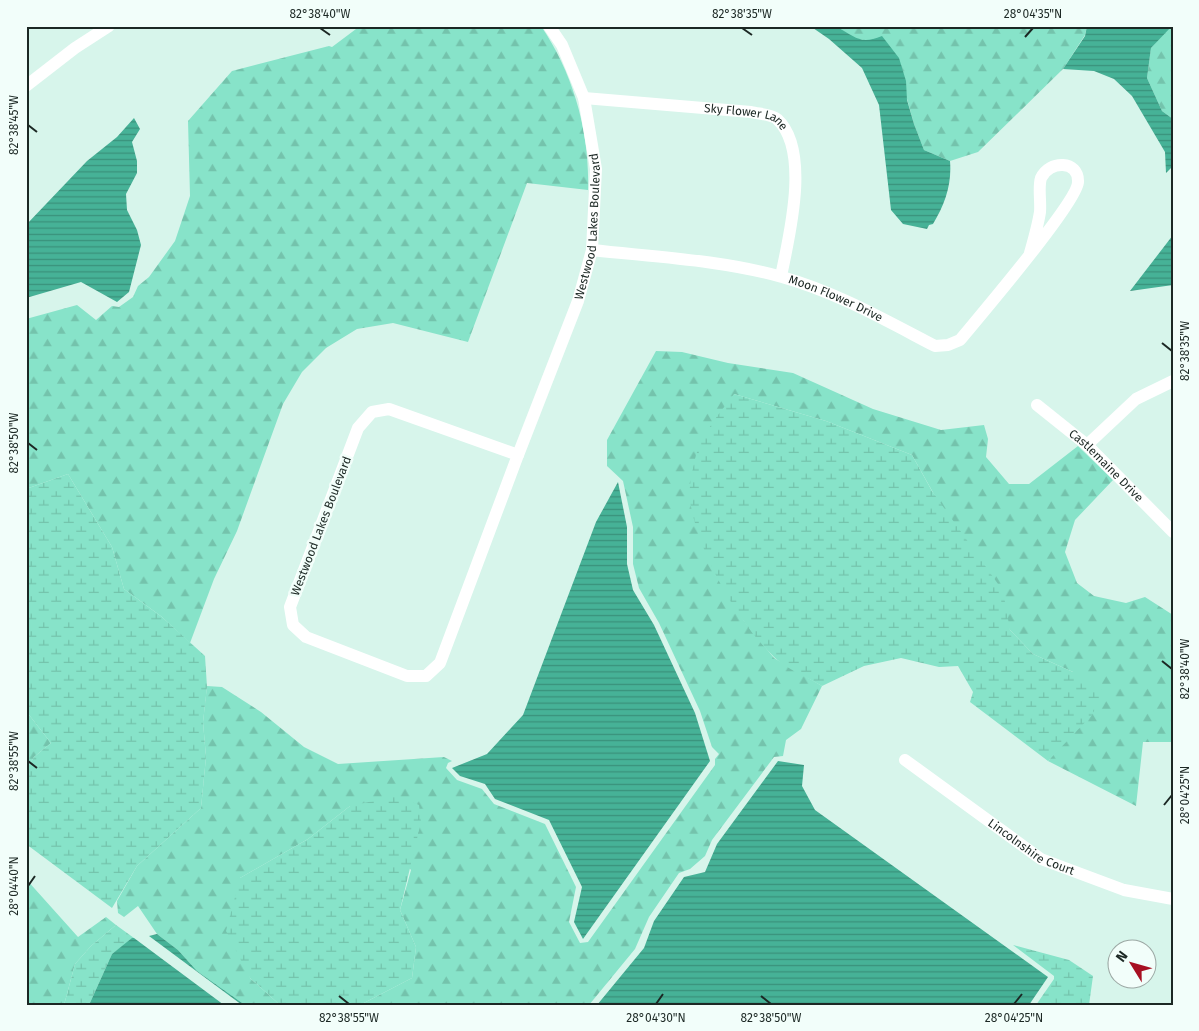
<svg xmlns="http://www.w3.org/2000/svg" width="1199" height="1031" font-family="'Fira Sans',sans-serif">
<style>
.forest{fill:url(#forest-firs)}
.wetland{fill:url(#wetland-marsh)}
.water{fill:url(#water-rules)}
.lines{fill:none;stroke-linecap:round;stroke-linejoin:round}
.street{stroke:#fff;stroke-width:12}
.ticks{fill:none;stroke:#1c2824;stroke-width:2}
.labels{text-anchor:middle;dominant-baseline:central;stroke-width:5;stroke-linejoin:round;paint-order:stroke}
.street-label{font-size:12px;fill:#1c2824;stroke:#f2fefa}
.neatline{fill:none;stroke:#1c2824;stroke-width:2}
.ticks-label{font-size:12px;text-anchor:middle;fill:#1c2824}
</style>
<defs>
<pattern id="forest-firs" width="22" height="20" patternUnits="userSpaceOnUse" patternTransform="scale(1.25)"><rect width="22" height="20" fill="#87e3c9"/><path d="M5 1l3.5 6h-7zM16 11l3.5 6h-7z" fill="#74c3ac"/></pattern>
<pattern id="wetland-marsh" width="20" height="14" patternUnits="userSpaceOnUse" patternTransform="scale(1.25)"><rect width="20" height="14" fill="#87e3c9"/><path d="M1 5h8M5 5V1M11 12h8M15 12V8" fill="none" stroke="#74c3ac"/></pattern>
<pattern id="water-rules" width="6" height="5" patternUnits="userSpaceOnUse" patternTransform="scale(1.25)"><rect width="6" height="5" fill="#46b297"/><path d="M0 2.5h6" fill="none" stroke="#3a917b"/></pattern>
</defs>
<rect width="100%" height="100%" fill="#d7f5eb"/>
<path class="forest" d="M360,26H541C573,73 590,132 588,190L527,183L468,342L393,323L357,329L326,348L302,372L283,404L237,531L214,579L190,643L162,617L124,589L112,547L68,474L26,489V319L77,305L96,320L112,306L119,307L133,297L138,286L149,277L175,241L190,196L188,121L232,71L329,46L332,47Z
M739,26H817L818,29Z
M836,26H1087L1085,35L1063,69L978,152L950,161L924,150L914,124L907,99L873,42L854,38Z
M1170,26H1173V119L1162,111L1147,78L1151,48Z
M656,351L682,352L728,363L793,373L873,409L941,430L984,425L988,439L986,457L1009,484H1029L1078,446L1082,450L1113,480L1075,520L1065,552L1077,583L1094,596L1126,603L1145,597L1173,615V742H1143L1136,806L1048,761L1067,739L1073,672L1033,654L1010,630L912,455L826,421L734,394L720,580L744,621L774,658L822,686L801,729L786,740L783,756L774,757L712,840L705,856L690,869L679,873L649,917L635,949L589,1005H360L412,978L416,947L400,910L411,870L350,806L308,839L240,878L250,978L280,1005H245L197,971L178,950L157,934L138,906L124,917L118,913L117,901L137,866L201,808L206,757L203,722L207,686L222,687L261,712L304,747L338,764L444,757L452,761L448,763L446,768L457,780L482,789L494,804L545,824L576,887L569,922L580,943L588,942L715,765V759L719,754L712,747L700,711L659,623L639,588L633,564V527L623,481L607,466V440Z
M26,711L51,743L34,757L26,770Z
M26,879L78,937L106,917L116,925L91,946L75,964L64,1005H26Z"/>
<path class="wetland" d="M734,394L826,421L912,455L932,491L1003,591L1010,630L1033,654L1073,672L1105,692L1091,716L1048,761L970,702L973,692L958,666L939,667L901,658L864,666L822,686C807,677 786,669 774,657C736,620 698,552 690,501C688,489 693,467 696,455C703,432 720,413 734,394Z
M68,474L112,547L124,589L162,617L205,656L207,687L203,722L206,757L201,808L137,866L112,908L26,844V770L34,757L51,743L26,711V489Z
M397,796L419,805L421,822L400,910L416,947L412,978L360,1005H280L250,978L226,931L240,878L308,839L350,806Z
M116,925L134,938L112,954L89,1005H64L75,964L91,946Z
M1013,945L1069,960L1093,976L1089,1005H1036L1054,979V976Z"/>
<path class="water" d="M813,26C820,26 831,24 837,27C856,37 860,45 882,36L899,58L906,81L907,100L914,124L924,150L950,161C952,184 945,204 933,224L929,225L927,229L903,224L891,210L879,105L862,68L829,39L813,28Z
M1087,26L1171,27L1151,48L1147,78L1162,111L1173,119V166L1166,173L1165,152L1132,96L1114,79L1094,71L1063,69L1085,36Z
M134,118L140,129L132,142L137,161V173L126,194L127,210L137,230L141,245L129,292L117,302L81,282L26,298V225L87,161L117,137Z
M1173,235V285L1130,291Z
M618,482L627,527V564L633,590L654,625L695,713L710,761L583,939L574,922L582,887L549,820L495,799L485,784L460,776L452,768L487,754L523,715L596,522Z
M778,761L804,765L802,786L815,810L1048,977L1029,1005H597L644,948L654,921L684,877L705,872L717,844Z
M157,934L178,950L197,971L245,1005H242L149,936Z
M132,938H134L224,1005H89L112,954Z"/>
<g class="lines">
<g class="street">
<path d="M26,86L75,48L109,26"/>
<path id="s1" d="M584,98L751,112C758,114 771,114 777,119C811,150 789,237 781,276"/>
<path id="s2" d="M592,250C655,257 721,260 782,277C836,292 885,320 935,346L948,345L960,340C979,317 1078,201 1078,182C1079,160 1049,160 1041,178C1038,187 1041,201 1040,212C1038,225 1034,239 1030,253"/>
<path id="s3" d="M1037,405L1087,445L1173,532"/>
<path d="M389,409L518,455L440,663L426,676H407L306,637L293,625L290,607L358,428L372,412Z"/>
<path d="M1087,445L1136,399L1173,381"/>
<path id="s4" d="M518,455L578,301L592,250L596,169L584,98L562,45L549,26"/>
<path id="s5" d="M905,760L1041,859L1124,890L1173,899"/>
</g>
</g>
<path class="ticks" d="M320,28L330,35M742,28L752,35M1025,37L1033,28M28,125L37,132M1162,343L1172,351M28,443L37,450M1162,661L1172,669M28,761L37,768M1164,805L1172,795M28,886L35,876M339,996L349,1004M761,996L771,1004M656,1004L663,994M1014,1004L1022,994"/>
<g class="labels">
<g class="street-label">
<text stroke="none"><textPath href="#s1" startOffset="164">Sky Flower Lane</textPath></text>
<text stroke="none"><textPath href="#s4" startOffset="241">Westwood Lakes Boulevard</textPath></text>
<text stroke="none"><textPath href="#s2" startOffset="250">Moon Flower Drive</textPath></text>
<text stroke="none"><textPath href="#s3" startOffset="92">Castlemaine Drive</textPath></text>
<text transform="translate(321 526) rotate(-69)">Westwood Lakes Boulevard</text>
<text stroke="none"><textPath href="#s5" startOffset="154">Lincolnshire Court</textPath></text>
</g>
</g>
<rect width="1199" height="1031" fill="none" stroke="#f2fefa" stroke-width="55"/>
<g transform="translate(1132 964) rotate(307)"><circle r="24" fill="#f2fefa" stroke="#9ca8a4"/>
<path d="M0-4L9 19L0 12L-9 19Z" fill="#a71022"/>
<text y="-8" font-size="14" font-weight="bold" text-anchor="middle" fill="#1c2824">N</text>
</g>
<rect x="28" y="28" width="1144" height="976" class="neatline"/>
<g class="ticks-label">
<text x="320" y="18">82°38'40"W</text>
<text x="742" y="18">82°38'35"W</text>
<text x="1033" y="18">28°04'35"N</text>
<text transform="translate(14 125) rotate(-90)" y="4">82°38'45"W</text>
<text transform="translate(1185 351) rotate(-90)" y="4">82°38'35"W</text>
<text transform="translate(14 443) rotate(-90)" y="4">82°38'50"W</text>
<text transform="translate(1185 669) rotate(-90)" y="4">82°38'40"W</text>
<text transform="translate(14 761) rotate(-90)" y="4">82°38'55"W</text>
<text transform="translate(1185 795) rotate(-90)" y="4">28°04'25"N</text>
<text transform="translate(14 886) rotate(-90)" y="4">28°04'40"N</text>
<text x="349" y="1022">82°38'55"W</text>
<text x="656" y="1022">28°04'30"N</text>
<text x="771" y="1022">82°38'50"W</text>
<text x="1014" y="1022">28°04'25"N</text>
</g>
</svg>
